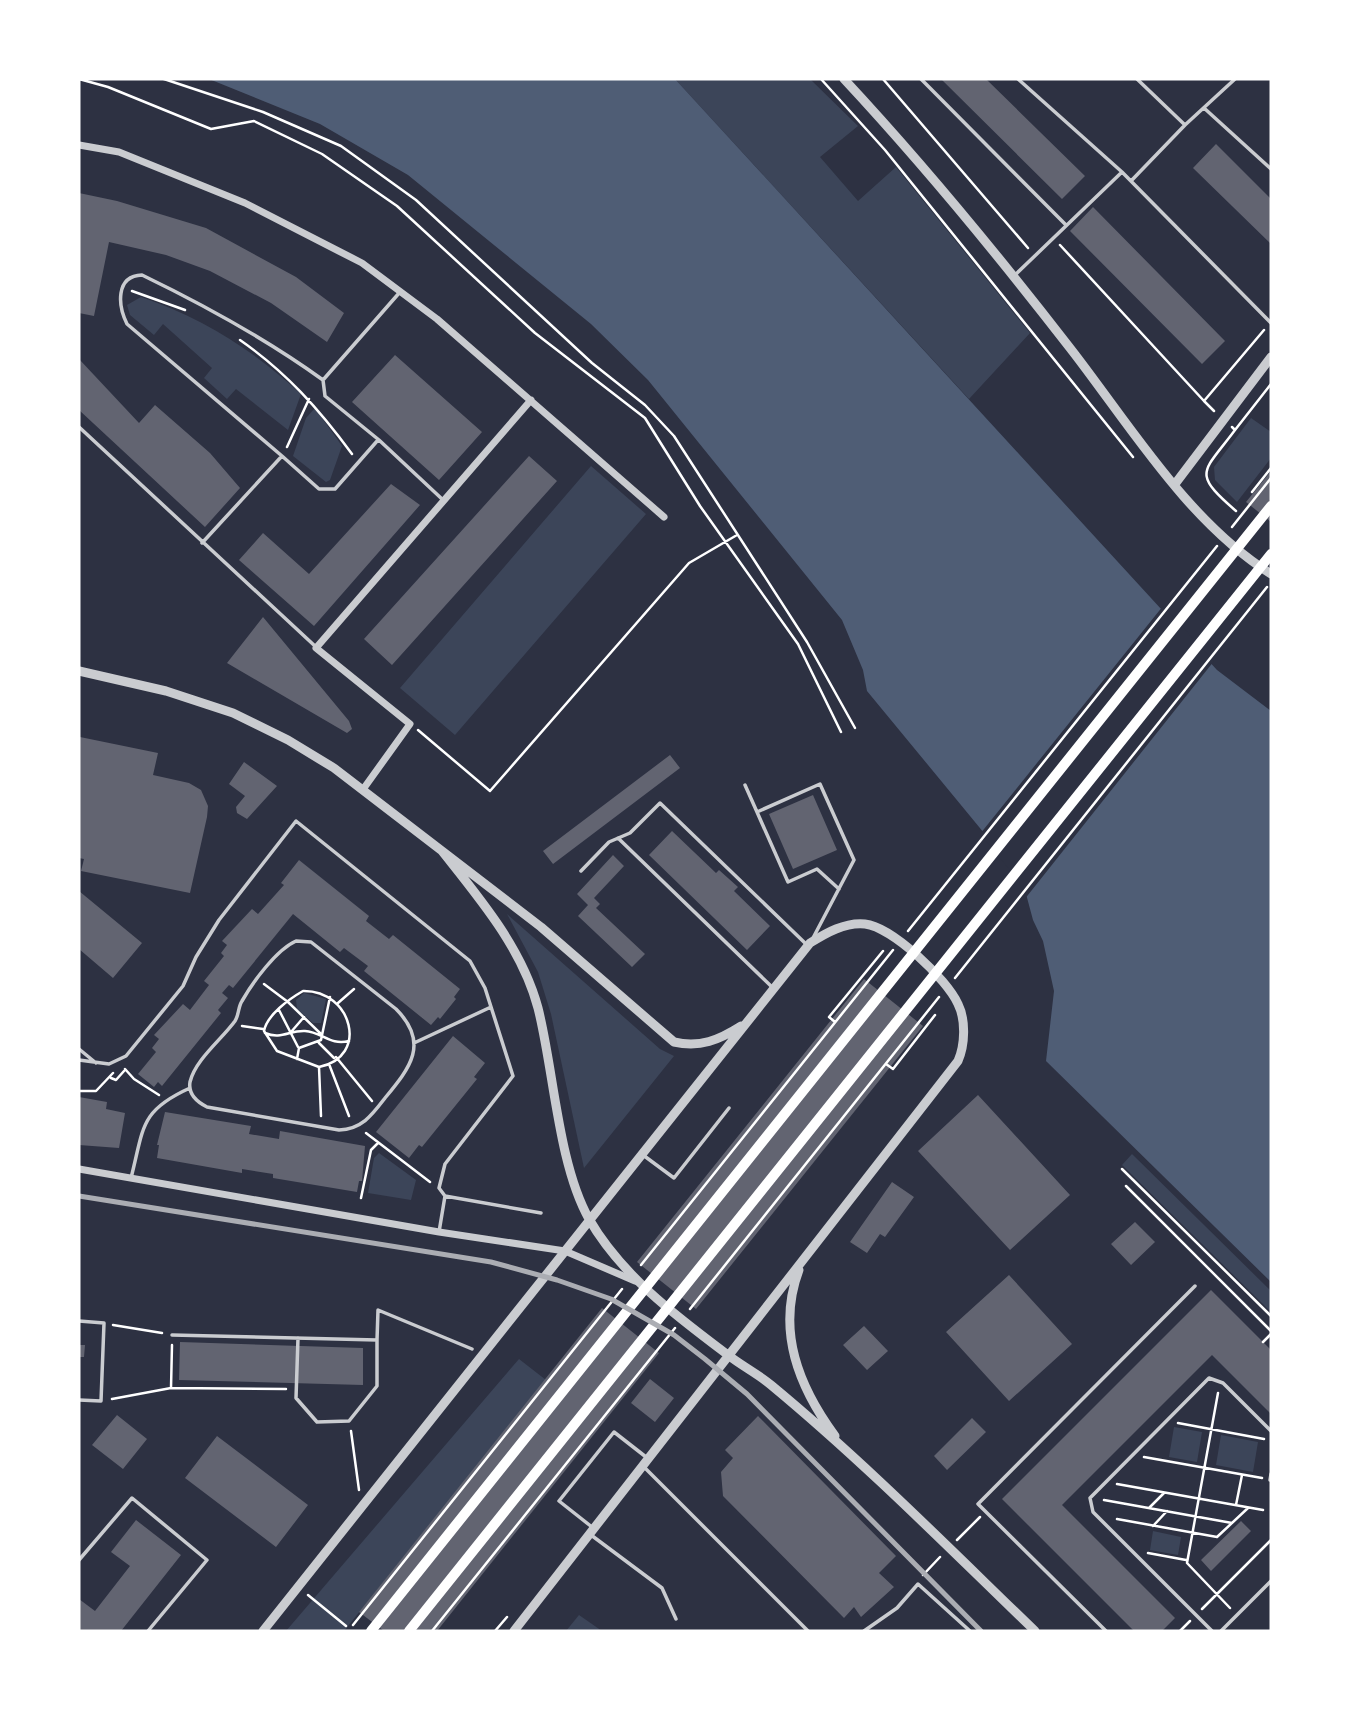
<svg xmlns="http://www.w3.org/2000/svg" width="1350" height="1710" font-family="'Fira Sans',sans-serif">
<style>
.green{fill:#3c4559}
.water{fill:#4f5d75}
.pier{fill:#2d3142}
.building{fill:#626471}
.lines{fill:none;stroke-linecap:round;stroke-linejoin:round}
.path{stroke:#fff;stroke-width:2.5}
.service{stroke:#caccd0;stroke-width:3.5}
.minor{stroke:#caccd0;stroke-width:7}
.tertiary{stroke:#caccd0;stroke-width:9}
.secondary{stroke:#fff;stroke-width:10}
.rail{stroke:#abadb3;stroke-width:5}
</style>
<rect width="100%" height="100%" fill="#2d3142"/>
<path class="green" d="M675,79H810L858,126L820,157L858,201L896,167L1030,333L969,399Z
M141,297C204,318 254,351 301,394L288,430L236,389L227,399L204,378L212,368L163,324L154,335L130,315L127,305Z
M315,408L342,446L330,480L326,482L293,456L306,418Z
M1251,418L1271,432V458L1237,502L1215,480L1214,467Z
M591,466L646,514L455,735L400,688Z
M507,914L660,1049L674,1056L584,1168L551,1014L538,972Z
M304,993L326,999L321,1023H313L297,1009L296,1000Z
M379,1153L416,1180L411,1200L368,1193L374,1158Z
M1132,1154L1271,1291V1312L1122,1165Z
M519,1359L546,1380L344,1631H286Z
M1174,1427L1202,1432L1197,1462L1169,1457Z
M1221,1435L1258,1442L1253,1472L1216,1465Z
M1153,1531L1181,1537L1178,1555L1150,1550Z
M579,1615L602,1631H566Z"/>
<path class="water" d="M209,79H675L1217,670L1271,711V1282L1046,1061L1054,991L1043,941L1033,920L1022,879L867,691L863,670L842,620L648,380L591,324L408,175L320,124Z"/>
<path class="pier" d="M1163,606L1214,661L1024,900L1019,881L980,834Z"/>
<path class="building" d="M941,79H986L1085,176L1062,199Z
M1216,144L1271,199V244L1193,168Z
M79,193L117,201L206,228L296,277L344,313L327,342L271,303L210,271L166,255L109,242L94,316L79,313Z
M1093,207L1225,341L1202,364L1070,231Z
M395,355L482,432L439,480L352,402Z
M79,359L139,423L155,405L210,453L240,488L205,527L79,410Z
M529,456L557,481L392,665L364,639Z
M1271,471V522L1246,502Z
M391,484L420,505L314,626L239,560L263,533L309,574Z
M263,617L349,721L352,729L347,733L227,663Z
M80,737L158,753L153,775L189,783L201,790L208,806L207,817L190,893L81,871L84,859L79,858Z
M670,755L680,768L553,864L543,851Z
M244,762L277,786L247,819L237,813L236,807L245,796L229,784Z
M813,795L837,850L793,869L769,814Z
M672,831L716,873L719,870L738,887L734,891L770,926L747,950L649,855Z
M613,855L624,866L594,898L600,904L596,908L645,954L632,967L578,916L588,905L577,894Z
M299,860L369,916L366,921L389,939L393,935L460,989L454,997L456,999L440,1019L438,1017L431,1025L364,971L368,966L344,948L340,952L293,914L233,988L229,985L222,993L228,998L218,1010L221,1013L162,1086L158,1082L154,1087L138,1074L156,1052L152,1048L159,1039L154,1035L183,1004L190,1010L209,985L204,981L224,956L221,953L227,945L222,941L252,909L258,914L284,885L281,883Z
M79,891L142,943L113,978L79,949Z
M864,979L923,1026L696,1309L637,1262Z
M453,1036L485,1063L474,1077L477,1079L422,1147L419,1145L409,1158L376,1132Z
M978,1095L1070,1195L1010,1250L918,1151Z
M79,1097L107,1102L106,1109L125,1113L119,1148L79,1145Z
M165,1112L251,1126L249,1134L279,1139L280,1131L365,1146L362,1181H359L357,1192L273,1178V1174L242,1169V1173L157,1158L159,1145H157Z
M892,1182L914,1197L885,1237L880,1234L867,1253L850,1242Z
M1135,1222L1155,1242L1131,1265L1111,1244Z
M1009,1275L1072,1344L1009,1401L946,1332Z
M1211,1290L1271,1350V1414L1212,1355L1062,1505L1175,1618L1162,1631H1134L1002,1499Z
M602,1308L659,1353L437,1631H384L359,1612Z
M864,1326L888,1351L867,1370L843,1345Z
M180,1342L363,1348V1385L179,1380Z
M79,1345H85L84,1357H79Z
M650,1379L674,1398L655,1422L631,1403Z
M117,1415L147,1439L123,1469L92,1445Z
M758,1416L896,1556L879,1573L894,1587L861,1617L854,1607L844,1618L723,1496L721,1472L733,1458L725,1450Z
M972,1418L986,1432L947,1470L934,1456Z
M217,1436L308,1505L276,1547L185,1478Z
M136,1520L181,1555L121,1631H79V1599L95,1611L130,1566L111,1552Z
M1241,1521L1251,1531L1211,1571L1201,1560Z"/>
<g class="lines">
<path class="path" d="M79,79L108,87L211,129L254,121L322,154L397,206L535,333L645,418L700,506L798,644L841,732
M164,79L263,112L341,146L416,200L592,363L645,405L674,436L807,642L855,728
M821,79L885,150L1133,457
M883,79L1028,248
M1060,245L1204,401L1264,330
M132,291L185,310
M240,340C286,372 319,409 352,454
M1204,401L1214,411
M1232,427L1235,430C1203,473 1191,472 1236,511
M1235,430L1271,384
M287,447L309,399
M1252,492L1271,468
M1232,527L1271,478
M418,730L490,791L689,563L737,535
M908,931L1217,546
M955,978L1267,587
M264,984L288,1002L322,1035
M303,991C352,990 370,1057 319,1067L277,1051L264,1031C267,1015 289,999 303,991Z
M338,1003L354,989
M279,1010L298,1047
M835,1022L829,1017L883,951
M242,1026L263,1029
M291,1032L304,1017
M265,1033C281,1040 290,1030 305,1031C322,1032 330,1046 349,1041
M319,1043L334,1058
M336,1057L372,1101
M297,1059L299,1048L321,1040L330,997
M329,1064L349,1116
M886,1064L893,1069L935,1015
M319,1067L321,1116
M125,1069L134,1079L159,1095
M111,1078L116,1080L124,1071
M79,1091H96L113,1073
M366,1133L430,1182
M1122,1169L1271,1316
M1126,1186L1271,1331
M361,1198L371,1150L378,1143
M641,1265L893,950
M690,1309L939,997
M113,1325L162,1333
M1263,1342L1271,1334
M172,1345L171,1388L286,1389
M1218,1393L1187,1563L1230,1608
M112,1399L171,1388
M1178,1423L1264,1439
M351,1431L359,1490
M1144,1457L1262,1478
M1117,1484L1263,1510
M1104,1500L1232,1523
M1236,1505L1242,1475
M1149,1508L1164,1493
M1117,1519L1217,1537L1248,1508
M1153,1526L1167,1511
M957,1540L980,1517
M1148,1553L1186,1560
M923,1575L940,1557
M308,1595L346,1626
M1202,1609L1271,1540
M353,1625L622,1289
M432,1631L675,1328
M495,1631L507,1617
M1180,1631L1190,1621"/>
<path class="service" d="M921,79L1066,225
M1204,108L1271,169
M1185,125L1235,79
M1122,172L1271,323
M1131,181L1185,125L1137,79
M1015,275L1122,172L1018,79
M400,292L323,380L325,396L379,440L442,499
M79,427L316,647
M282,456L319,489H335L378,440
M202,543L282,456L127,324C118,306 115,276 142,275C206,306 265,338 323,380
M745,785L757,812L820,784L854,860L813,938
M757,812L788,882L817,869L839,889
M618,838L772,987
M581,871L609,842L630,833L660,803L806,944
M296,941L311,942L396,1009C430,1043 410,1068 385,1098C372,1115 362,1129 339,1130L207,1107C197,1102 188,1094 190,1082C195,1060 222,1039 235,1021C239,1015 238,1007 242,1001C253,982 276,950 296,941Z
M414,1043L491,1007
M79,1049L96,1063
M79,1060L109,1064L126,1056L183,986L196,957L219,920L296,821L470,961L485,988L513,1076L445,1164L439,1188L445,1196
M643,1155L674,1178L729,1108
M131,1178C144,1128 139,1111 190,1088
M439,1232L445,1196L541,1213
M79,1321L104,1323L101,1401L79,1400
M172,1335L377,1340L378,1310L472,1349
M298,1338L296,1398L317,1422L349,1421L377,1386V1340
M644,1467L808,1631
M1270,1480L1271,1474
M592,1527L559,1501L614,1432L646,1457
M591,1535L662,1588L676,1619
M79,1560L132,1498L207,1560L148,1631
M864,1631L897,1608L918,1584L970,1631
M1106,1631L978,1504L1195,1286
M1212,1631L1093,1512L1090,1498L1209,1378L1223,1383L1271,1431
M1221,1631L1271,1581"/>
<path class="minor" d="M79,145L119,152L245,203L362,263L437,319L664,517
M364,788L410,724L316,648L531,400
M79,1169L439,1232L565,1251L635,1281"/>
<path class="tertiary" d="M844,79C924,165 998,255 1070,348C1130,425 1187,521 1271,574
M1175,484L1271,357
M79,671L166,691L233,713L288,740L334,768L541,927L674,1042C700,1048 719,1040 741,1026
M442,851C480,899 522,948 538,1008C554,1071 558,1164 589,1219C622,1276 676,1316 728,1355C742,1366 758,1374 771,1385C864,1462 949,1548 1035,1631
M799,1270C776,1331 799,1387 835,1436
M263,1631L810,943C826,933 845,922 865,924C892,927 947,979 958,1004C966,1020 965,1045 958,1061L514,1631"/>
<path class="secondary" d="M371,1631L1271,506
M409,1631L1271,554"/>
<path class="rail" d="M79,1196L491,1262L557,1280L611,1299L674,1335L705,1359L747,1394L981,1631"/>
</g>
<rect width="1350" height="1710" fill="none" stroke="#ffffff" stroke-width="161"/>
</svg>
